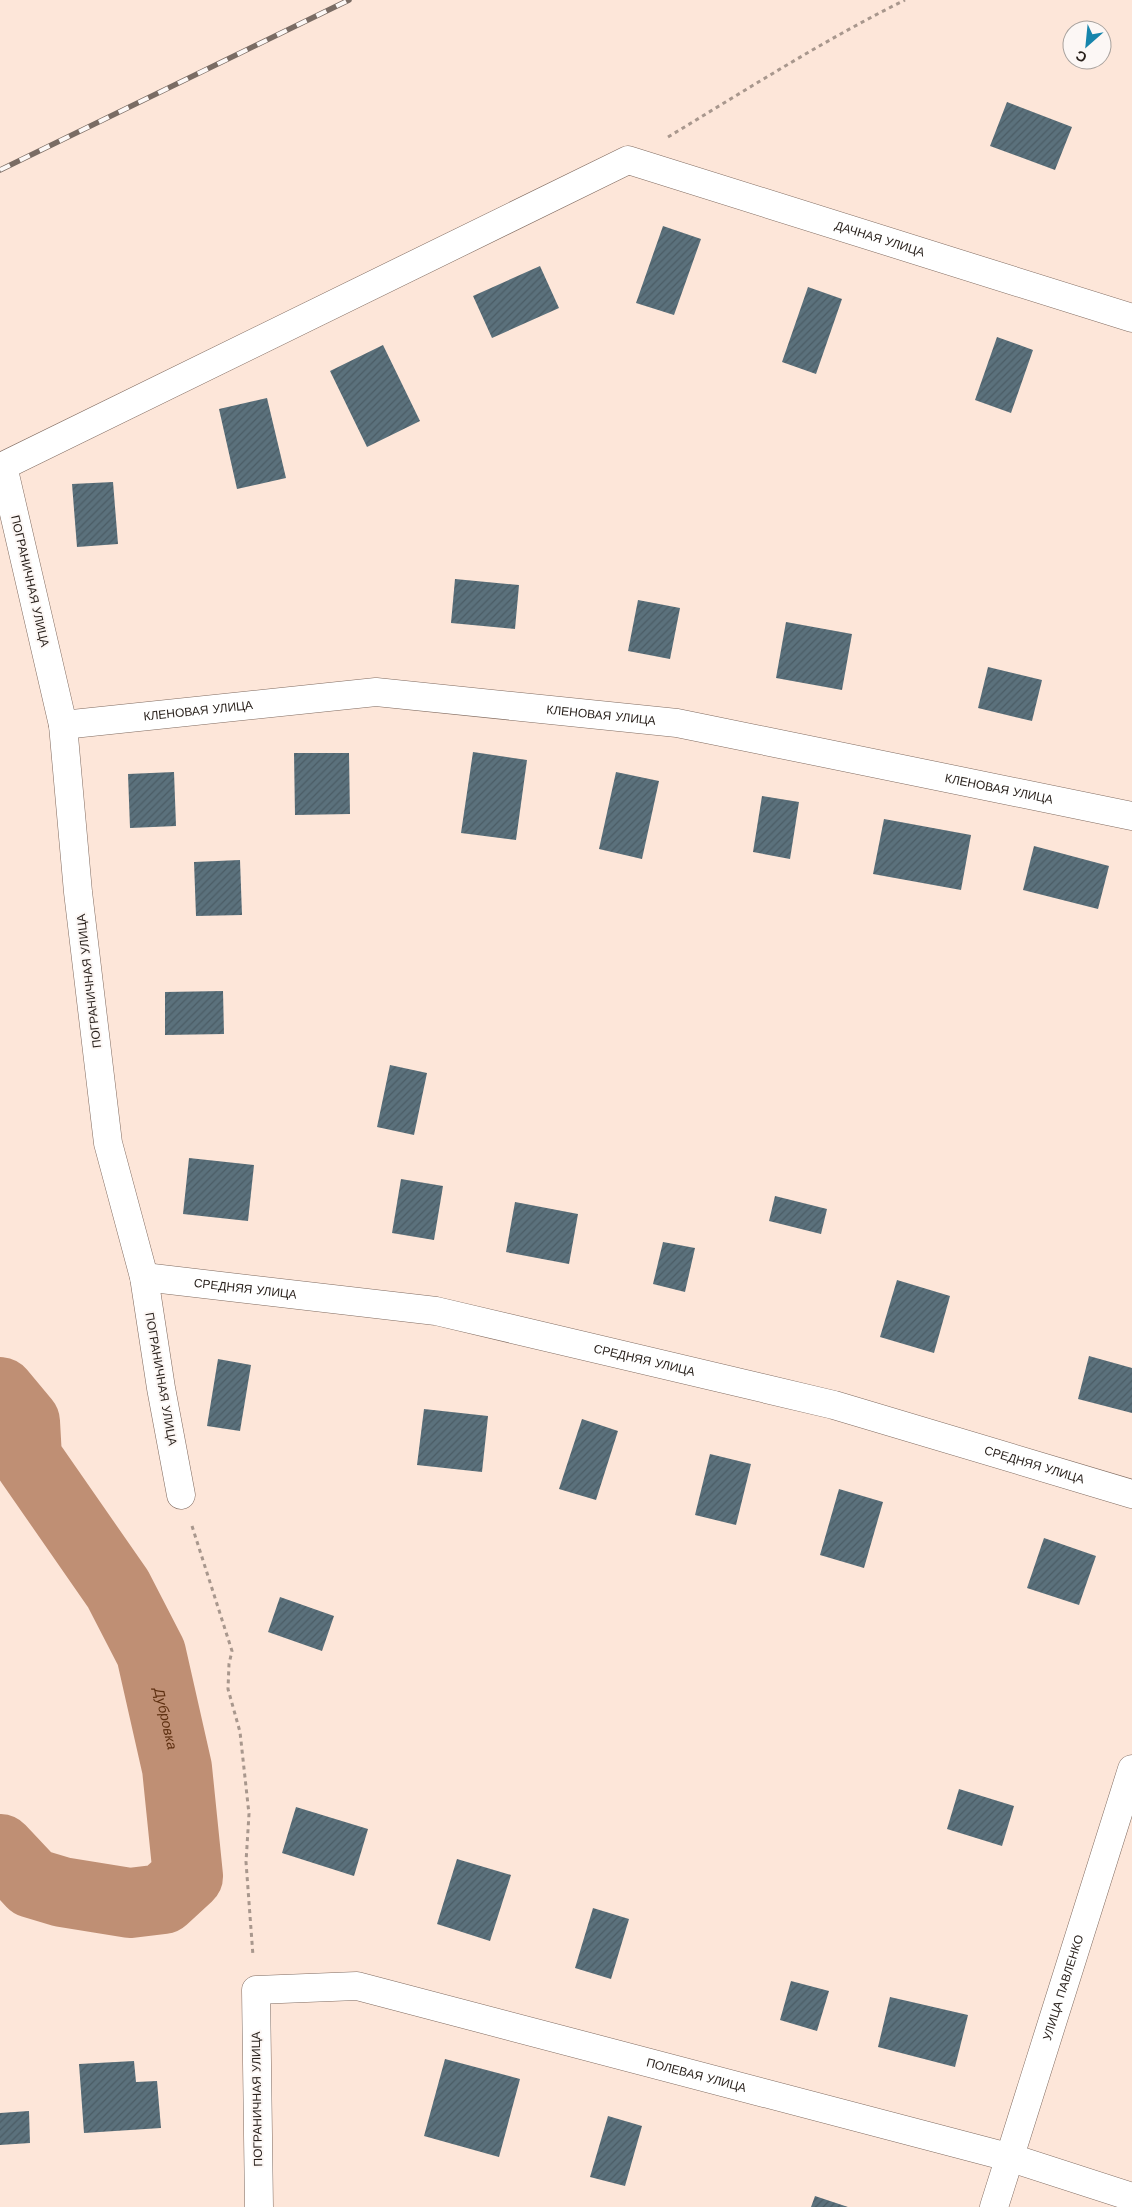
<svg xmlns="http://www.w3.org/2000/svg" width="1132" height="2207" font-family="'Work Sans',sans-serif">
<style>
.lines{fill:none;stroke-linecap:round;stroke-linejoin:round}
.river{stroke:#bf8f74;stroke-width:70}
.building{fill:url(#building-hatch)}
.minor-casing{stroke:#806b60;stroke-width:29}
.tertiary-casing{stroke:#806b60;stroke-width:29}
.path{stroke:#a8978d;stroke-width:3;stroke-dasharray:4 4;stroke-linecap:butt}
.minor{stroke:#fff;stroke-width:28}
.tertiary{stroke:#fff;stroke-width:28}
.rail-casing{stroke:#7a6c64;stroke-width:5.5}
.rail{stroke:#fcf7f5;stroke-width:4;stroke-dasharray:11;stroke-linecap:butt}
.labels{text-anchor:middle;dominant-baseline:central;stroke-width:4;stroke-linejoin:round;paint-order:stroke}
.street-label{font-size:12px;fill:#271f1a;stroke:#fcf7f5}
.water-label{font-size:14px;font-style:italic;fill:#5d2f10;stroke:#fcf7f5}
</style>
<defs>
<pattern id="building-hatch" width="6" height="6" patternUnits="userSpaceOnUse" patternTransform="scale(1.25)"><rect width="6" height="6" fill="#5b717c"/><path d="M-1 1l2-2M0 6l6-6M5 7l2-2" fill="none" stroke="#4b5c65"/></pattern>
</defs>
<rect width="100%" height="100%" fill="#fde6d9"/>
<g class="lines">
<path class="river" id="s1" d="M0,1392L25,1422L27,1458L118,1589L151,1653L177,1768L188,1876L163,1899L130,1903L62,1892L32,1883L0,1849"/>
</g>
<path class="building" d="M1007,102L1072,127L1055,170L990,146Z
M663,226L701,239L674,315L636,303Z
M540,266L559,308L492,338L473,296Z
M808,287L842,299L816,374L782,362Z
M997,337L1033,350L1011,413L975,400Z
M383,345L420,421L367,447L330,371Z
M267,398L286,478L237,489L219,409Z
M113,482L118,544L77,547L72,484Z
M455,579L519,585L515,629L451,623Z
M638,600L680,608L670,659L628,651Z
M786,622L852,634L842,690L776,678Z
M988,667L1042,680L1032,721L978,708Z
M473,752L527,760L516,840L461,833Z
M294,753H349L350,814L295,815Z
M174,772L176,826L130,828L128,774Z
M616,772L659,781L642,859L599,849Z
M762,796L799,802L790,859L753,852Z
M884,819L971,835L961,890L873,874Z
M1034,846L1109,866L1098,909L1023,890Z
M240,860L242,915L196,916L194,862Z
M223,991L224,1034L165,1035V992Z
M390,1065L427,1073L414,1135L377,1127Z
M189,1158L254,1165L248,1221L183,1214Z
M401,1179L443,1186L434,1240L392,1233Z
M775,1196L827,1209L821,1234L769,1221Z
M515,1202L578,1214L569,1264L506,1252Z
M663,1242L695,1248L685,1292L653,1284Z
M897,1280L950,1296L934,1353L880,1337Z
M1089,1356L1132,1368V1413L1078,1399Z
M218,1359L251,1365L240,1431L207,1426Z
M424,1409L488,1416L482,1472L417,1465Z
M582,1419L618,1431L596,1500L559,1489Z
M710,1454L751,1464L736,1525L695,1515Z
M839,1489L883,1502L864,1568L820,1555Z
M1044,1538L1096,1556L1079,1605L1027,1588Z
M280,1597L334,1616L322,1651L268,1632Z
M959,1789L1014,1806L1002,1846L947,1829Z
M296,1807L368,1829L354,1876L282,1853Z
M457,1859L511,1875L490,1941L437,1924Z
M593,1908L629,1919L611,1979L575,1968Z
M791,1981L829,1991L817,2031L780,2020Z
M890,1997L968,2015L955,2067L878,2047Z
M445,2059L520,2079L499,2157L424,2136Z
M134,2061L136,2082L157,2081L161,2128L84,2133L79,2064Z
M29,2111L30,2143L0,2145V2113Z
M608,2116L642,2126L625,2186L590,2177Z
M815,2196L848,2207H811Z"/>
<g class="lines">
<defs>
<g id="minor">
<path id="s2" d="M63,725L376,692L677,723L1132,816"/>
<path id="s3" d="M144,1277L436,1311L834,1405L1132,1494"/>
<path id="s4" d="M181,1495L161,1388L144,1277L108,1143L78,892L63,725L3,466L628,160L1132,318"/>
<path id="s5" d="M259,2207L256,1990L357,1986L1008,2157L1132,2197"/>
</g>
<g id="tertiary">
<path id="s6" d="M994,2207L1132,1769"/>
</g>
</defs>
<use href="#minor" class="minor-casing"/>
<use href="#tertiary" class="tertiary-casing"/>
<path class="path" d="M668,137C746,90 824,40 905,0
M192,1526L232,1651L229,1664L228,1689L240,1732L249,1814L246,1862L253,1956"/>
<use href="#minor" class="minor"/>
<use href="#tertiary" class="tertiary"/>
<defs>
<path id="rail" d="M0,170L349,0"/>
</defs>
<use href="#rail" class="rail-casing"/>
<use href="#rail" class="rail"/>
</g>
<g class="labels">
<g class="street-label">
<text stroke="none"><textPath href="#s4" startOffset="2006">ДАЧНАЯ УЛИЦА</textPath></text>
<text transform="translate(30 581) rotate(77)">ПОГРАНИЧНАЯ УЛИЦА</text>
<text stroke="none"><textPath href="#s2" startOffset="136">КЛЕНОВАЯ УЛИЦА</textPath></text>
<text stroke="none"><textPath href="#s2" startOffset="541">КЛЕНОВАЯ УЛИЦА</textPath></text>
<text stroke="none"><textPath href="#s2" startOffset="946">КЛЕНОВАЯ УЛИЦА</textPath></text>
<text transform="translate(89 981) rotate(-97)">ПОГРАНИЧНАЯ УЛИЦА</text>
<text stroke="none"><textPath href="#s3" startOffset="102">СРЕДНЯЯ УЛИЦА</textPath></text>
<text stroke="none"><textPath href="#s3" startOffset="508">СРЕДНЯЯ УЛИЦА</textPath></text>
<text transform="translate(161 1379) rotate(80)">ПОГРАНИЧНАЯ УЛИЦА</text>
<text stroke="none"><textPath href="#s3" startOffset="912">СРЕДНЯЯ УЛИЦА</textPath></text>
<text stroke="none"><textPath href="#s6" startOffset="230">УЛИЦА ПАВЛЕНКО</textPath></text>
<text stroke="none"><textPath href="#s5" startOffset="669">ПОЛЕВАЯ УЛИЦА</textPath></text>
<text transform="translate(257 2099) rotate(-91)">ПОГРАНИЧНАЯ УЛИЦА</text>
</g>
<g class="water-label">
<text stroke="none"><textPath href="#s1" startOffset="374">Дубровка</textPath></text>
</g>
</g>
<g transform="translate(1087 45) rotate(207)"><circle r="24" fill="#fcf7f5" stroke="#a7a19d"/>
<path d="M0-4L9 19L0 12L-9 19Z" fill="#1785ac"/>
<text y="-8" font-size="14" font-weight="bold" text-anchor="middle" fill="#271f1a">С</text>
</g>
</svg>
